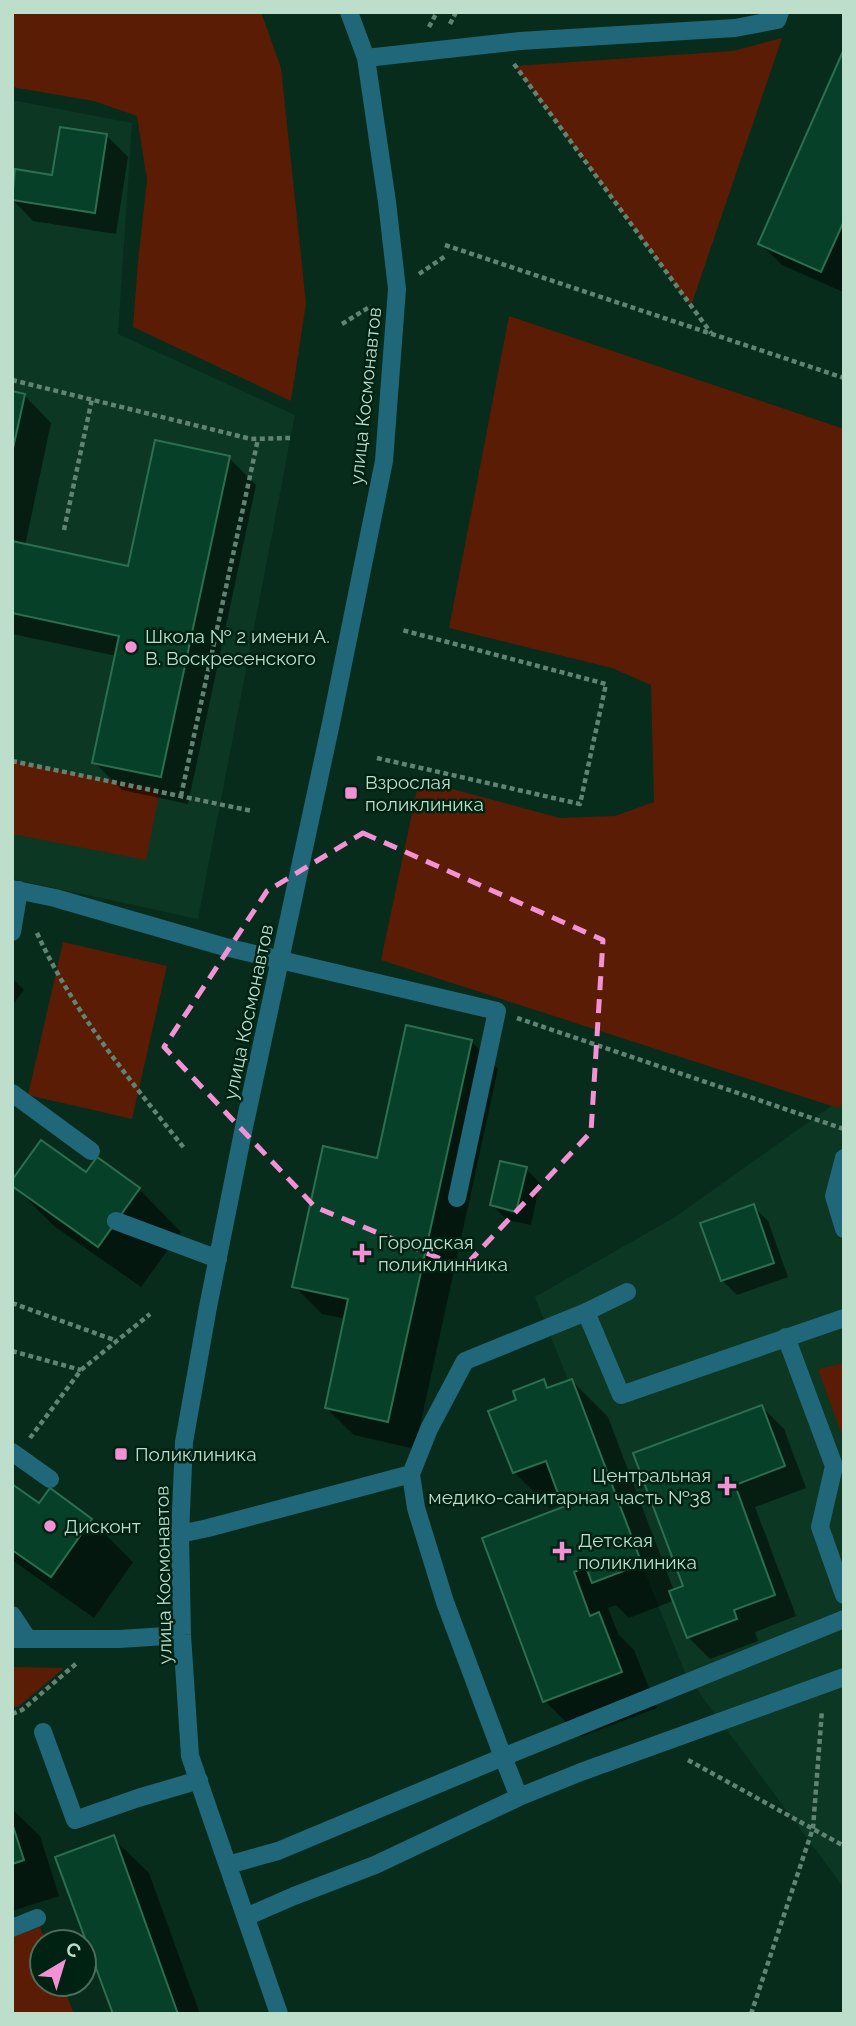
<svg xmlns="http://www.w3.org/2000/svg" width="856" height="2026" font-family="Raleway,sans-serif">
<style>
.built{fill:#0c3723}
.green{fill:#5a1c04}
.shadow{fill:#0007}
.building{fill:#074028;stroke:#2b6f4e;stroke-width:2}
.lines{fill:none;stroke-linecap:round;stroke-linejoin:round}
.path{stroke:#618472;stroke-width:4.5;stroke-dasharray:5 3.5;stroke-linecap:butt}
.minor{stroke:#21677a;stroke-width:18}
.marked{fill:none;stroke:#f391d5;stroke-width:5;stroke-dasharray:14 9;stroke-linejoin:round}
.poi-dot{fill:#f391d5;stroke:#002212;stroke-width:2.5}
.labels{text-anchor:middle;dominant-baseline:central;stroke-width:5;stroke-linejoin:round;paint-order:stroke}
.street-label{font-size:19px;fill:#bddecb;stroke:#002212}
.poi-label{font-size:19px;fill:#bddecb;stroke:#002212;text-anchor:start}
</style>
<rect width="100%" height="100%" fill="#072c1b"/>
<path class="built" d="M12,100L132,123L118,334L295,415L198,919L12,879Z
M844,1097V1888L686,1675L535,1297L675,1217Z"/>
<path class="green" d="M12,12H261L281,68L306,303L291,401L133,327L138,262L147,180L137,116L94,101L12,87Z
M782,38L691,306L515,66L733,51Z
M509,316L844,429V1103L838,1108L381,960L419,780L560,818L615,816L654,802L651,685L612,668L449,628Z
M12,761L160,790L146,860L12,834Z
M63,942L167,966L132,1119L28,1095Z
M844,1363V1438H843L818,1369Z
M12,1667L64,1668L19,1706L12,1708Z
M40,1927L46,1942H42V1984H62L74,2014H12V1937Z"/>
<path class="shadow" d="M844,54V290L843,292L782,265L760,244Z
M107,136L128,157L116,234L33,221L12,199L16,171L54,177Z
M12,393L24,395L51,423L25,546L129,568L229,458L256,485L188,804L122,790L94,762L117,656L12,634Z
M12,978L24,990L12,1006Z
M471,1041L498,1069L415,1449L354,1435L326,1408L346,1319L322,1314L294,1286L379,1160Z
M526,1169L540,1183L531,1225L507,1220L492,1205Z
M12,1184L139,1189L181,1232L141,1287L54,1226Z
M753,1206L768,1221L788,1277L737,1295L722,1280Z
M544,1381L551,1389L572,1381L608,1417L674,1591L685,1587L762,1407L784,1429L806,1488L755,1507L796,1616L755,1632L758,1641L710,1659L688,1637L675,1600L629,1618L616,1605L608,1608L618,1634L634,1650L657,1708L581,1737L545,1701L565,1508L563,1503L550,1508L514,1472L519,1401Z
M12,1486L39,1505L91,1520L133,1562L94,1618L12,1560Z
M12,1809L40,1836L59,1896L12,1911Z
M113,1838L149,1873L200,2014H114Z"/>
<path class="building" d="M844,49V221L821,272L758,244Z
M60,127L107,134L95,213L12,200L15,169L52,175Z
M12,391L25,394L12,453Z
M155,440L230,456L161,777L92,763L119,636L12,613V541L128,566Z
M406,1025L472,1040L388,1422L325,1408L348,1299L292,1287L323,1146L377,1158Z
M41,1140L86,1172L97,1157L140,1188L98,1247L12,1186V1180Z
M500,1161L527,1167L516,1212L490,1205Z
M754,1204L774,1263L721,1281L700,1223Z
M544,1379L547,1388L572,1379L642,1564L592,1583L586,1567L574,1572L590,1616L599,1612L622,1672L543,1702L482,1538L563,1507L546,1461L513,1473L488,1411L516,1400L513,1391Z
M762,1405L785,1466L735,1485L775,1595L734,1610L737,1619L687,1638L669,1591L683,1586L633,1453Z
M12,1484L39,1503L50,1488L92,1519L51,1577L12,1550Z
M12,1823L24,1860L12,1864Z
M114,1835L178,2014H113L55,1857Z"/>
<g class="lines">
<path class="path" d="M450,24L456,12
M429,27L437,12
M514,64L711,333
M445,245L844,378
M419,274L447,255
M342,324L371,306
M12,380L251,439L290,438
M64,530L92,399
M377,758L580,804L606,684L402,630
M12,761L252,811
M181,796L258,439
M37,933C73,1012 130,1080 184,1148
M517,1018L844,1129
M12,1303L117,1341
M12,1351L81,1370
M30,1438L81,1370L150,1314
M12,1714L22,1710L77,1663
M688,1760L844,1846
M751,2014L813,1828L822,1710"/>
<path class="minor" d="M366,58L520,41L735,28L777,20L780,12
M12,889L55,898L225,947L497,1011L457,1198
M12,932L19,890
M12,1093L91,1151
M844,1158L834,1196L844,1229
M116,1221L218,1259
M586,1312L621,1395L844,1318
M786,1337L834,1466L820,1527L844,1595
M12,1452L50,1479
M180,1534L208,1528L411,1474
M12,1615L28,1639
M12,1639H119L182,1635
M43,1732L75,1820L138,1798L199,1780
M519,1797L503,1757L844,1619
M228,1865L278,1851L503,1757L445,1602L416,1508L411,1474L429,1429L465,1361L586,1312L627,1292
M246,1917L294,1896L375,1865L519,1797L581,1772L844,1677
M12,1928L37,1918
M279,2014L190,1756L182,1635L180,1534L184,1442L208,1307L243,1132L331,723L384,461L397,289L387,202L366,58L349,12"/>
</g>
<path class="marked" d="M363,833L603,940L591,1132L463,1268L315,1207L164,1047L267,891Z"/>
<g class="poi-dot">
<circle cx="131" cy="647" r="7"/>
<rect x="344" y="786" width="14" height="14" rx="3.5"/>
<path d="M358.5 1242.5h7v7h7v7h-7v7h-7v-7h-7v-7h7z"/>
<rect x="114" y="1447" width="14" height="14" rx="3.5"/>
<path d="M723.5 1475.5h7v7h7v7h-7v7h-7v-7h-7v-7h7z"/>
<circle cx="50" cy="1526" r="7"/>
<path d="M558.5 1540.5h7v7h7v7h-7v7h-7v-7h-7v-7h7z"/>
</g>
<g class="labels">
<g class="street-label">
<text transform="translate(365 396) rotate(-84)">улица Космонавтов</text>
<text transform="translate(248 1012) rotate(-78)">улица Космонавтов</text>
<text transform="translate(163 1575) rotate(-91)">улица Космонавтов</text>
</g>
<g class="poi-label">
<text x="145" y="636">Школа № 2 имени А.<tspan x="145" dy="22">В. Воскресенского</tspan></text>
<text x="365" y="782">Взрослая<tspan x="365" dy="22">поликлиника</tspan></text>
<text x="378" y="1242">Городская<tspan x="378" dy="22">поликлинника</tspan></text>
<text x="135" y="1454">Поликлиника</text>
<text x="711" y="1475" text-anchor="end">Центральная<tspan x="711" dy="22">медико-санитарная часть №38</tspan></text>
<text x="64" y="1526">Дисконт</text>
<text x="578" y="1540">Детская<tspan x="578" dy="22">поликлиника</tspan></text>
</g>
</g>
<rect width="856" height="2026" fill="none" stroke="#bddecb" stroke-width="28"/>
<g transform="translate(63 1963) rotate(38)"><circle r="33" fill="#002212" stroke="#4c6d5c" stroke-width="2"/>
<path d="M0-5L12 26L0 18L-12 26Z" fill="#f391d5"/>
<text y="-10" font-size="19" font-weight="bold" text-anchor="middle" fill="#bddecb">С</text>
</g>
</svg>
